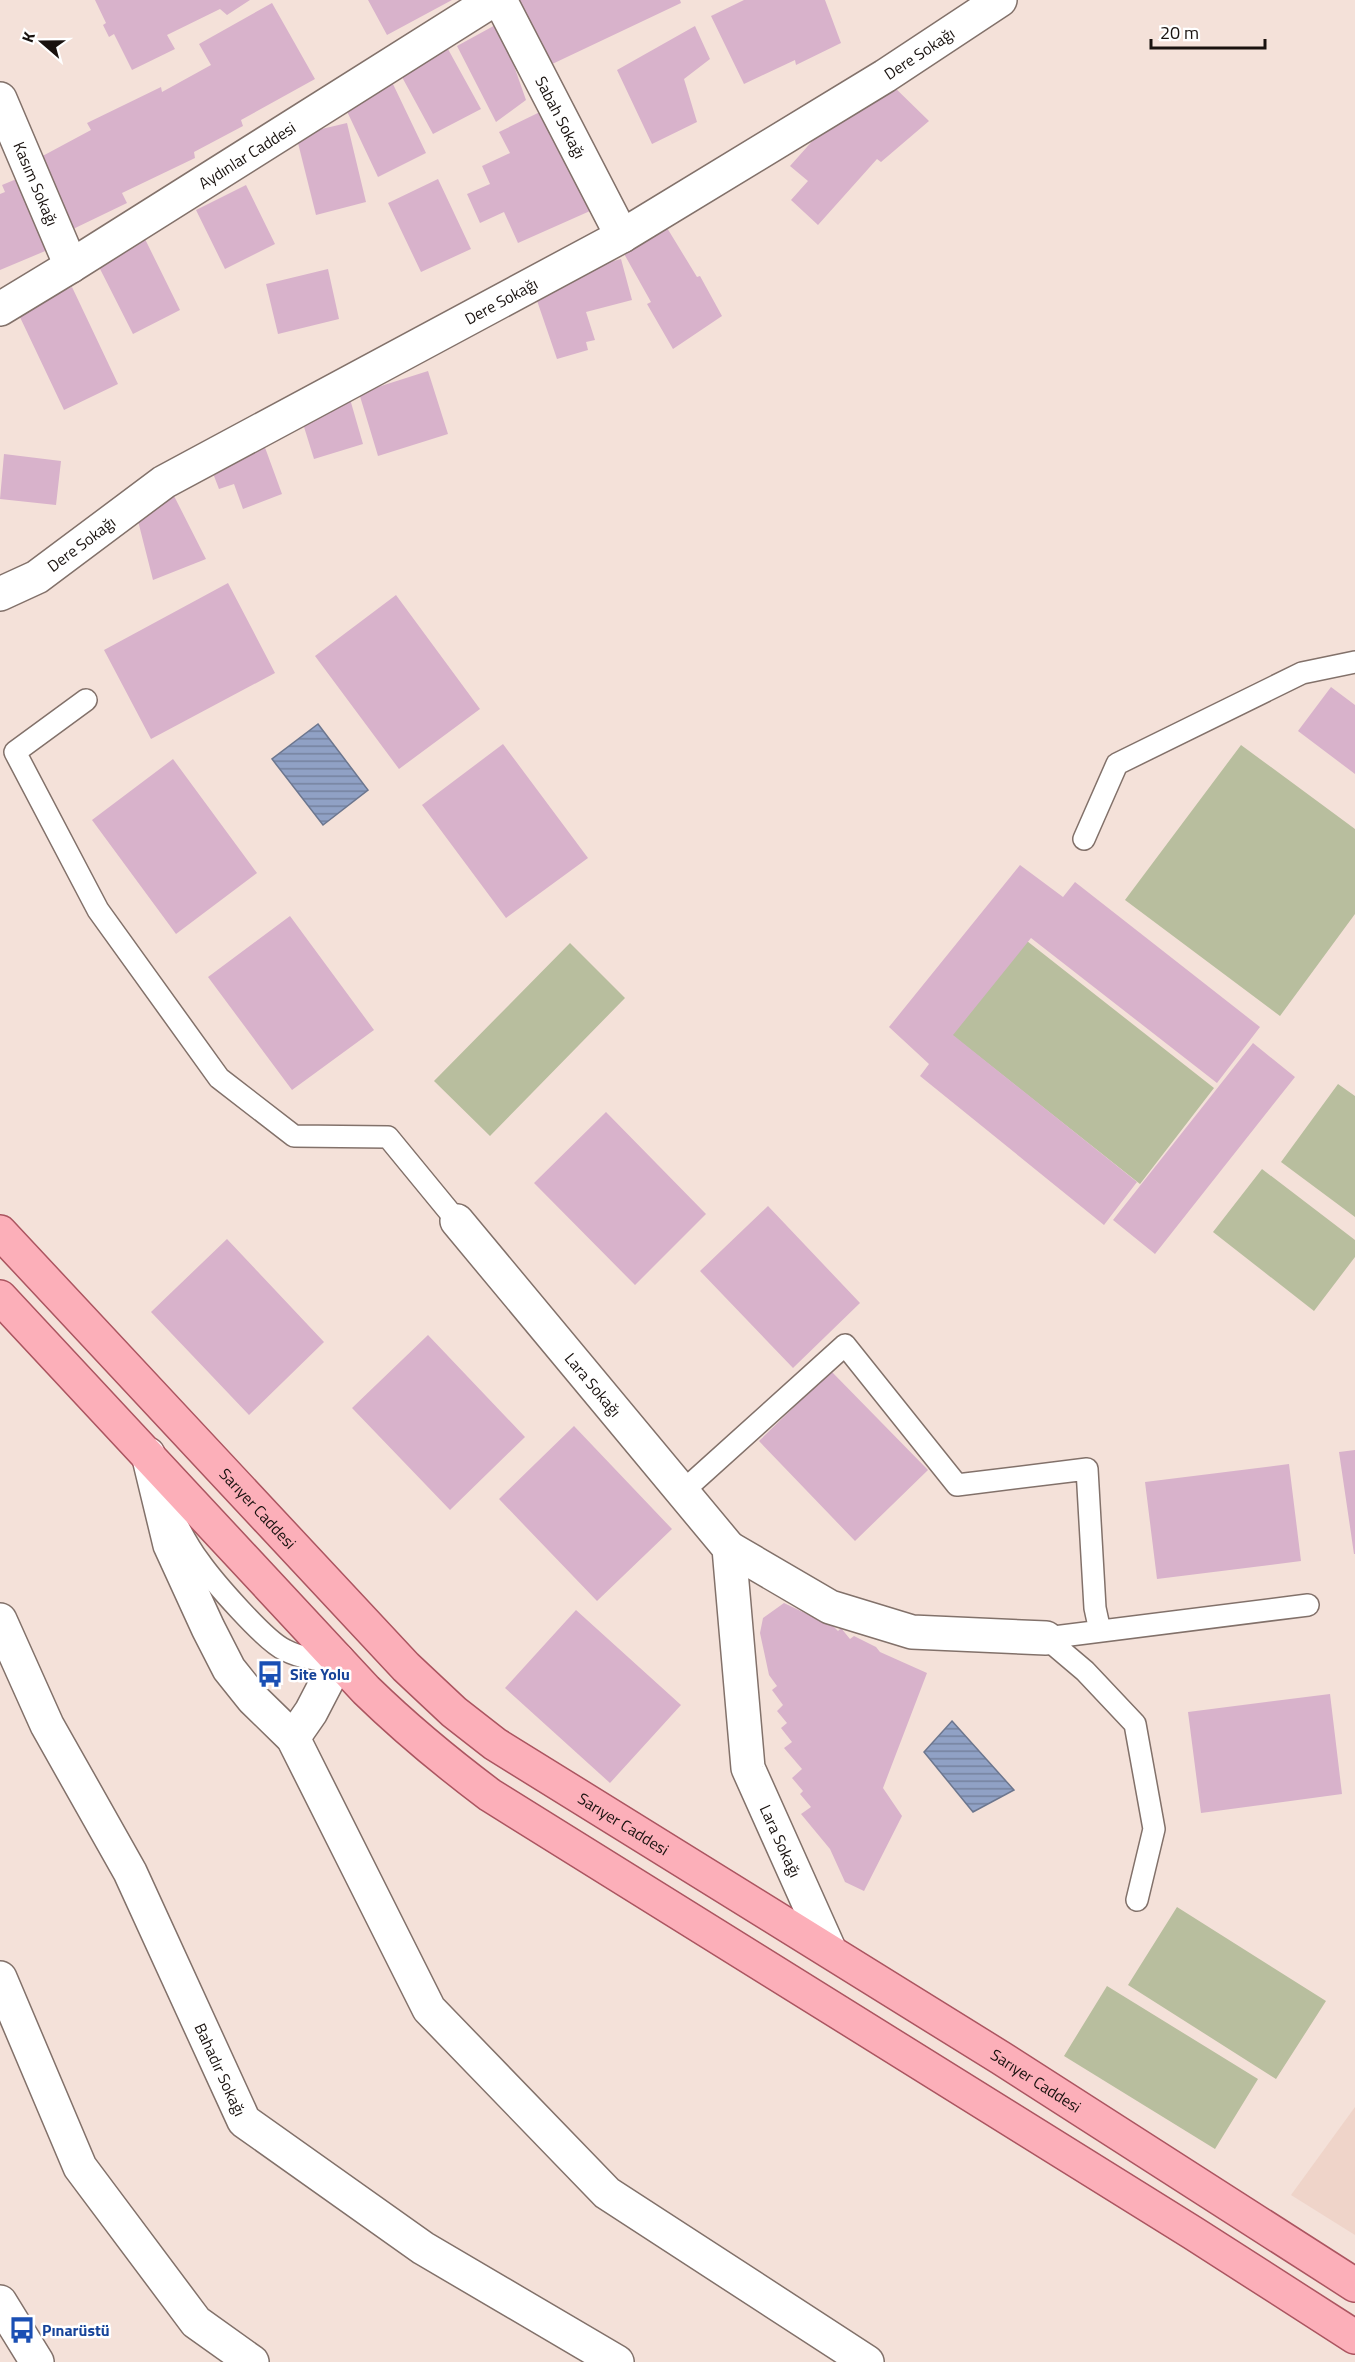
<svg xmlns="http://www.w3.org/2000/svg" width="1355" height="2362" font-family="'Titillium Web',sans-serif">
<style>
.built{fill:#efd4c9}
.green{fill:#b8be9e}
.water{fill:url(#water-rules);stroke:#6c768e;stroke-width:1.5}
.building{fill:#d8b2cb}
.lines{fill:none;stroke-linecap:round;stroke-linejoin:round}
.lane-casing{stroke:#82716a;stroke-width:24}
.street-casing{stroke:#82716a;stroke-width:36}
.secondary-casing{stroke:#82716a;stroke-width:36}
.primary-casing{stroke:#ab5560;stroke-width:36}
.lane{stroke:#fff;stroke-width:21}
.street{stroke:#fff;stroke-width:33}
.secondary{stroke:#fff;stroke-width:33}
.primary{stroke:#fcafb9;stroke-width:33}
.labels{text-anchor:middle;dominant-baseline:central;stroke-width:5;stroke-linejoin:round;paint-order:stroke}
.street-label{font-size:16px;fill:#19120f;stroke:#fff}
.transit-label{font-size:16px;font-weight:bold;fill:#164399;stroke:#fff;text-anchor:start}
</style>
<defs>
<pattern id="water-rules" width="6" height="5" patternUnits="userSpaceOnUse" patternTransform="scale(1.5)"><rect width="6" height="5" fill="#90a1c5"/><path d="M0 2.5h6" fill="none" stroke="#75829e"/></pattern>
</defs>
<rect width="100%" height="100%" fill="#f4e1d9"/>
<path class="built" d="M1355,2107V2235L1291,2195Z"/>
<path class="green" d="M1241,745L1355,829V914L1280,1016L1125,900Z
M1027,941L1214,1088L1140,1184L952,1035Z
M570,943L625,998L490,1136L434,1081Z
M1338,1084L1355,1096V1217L1281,1162Z
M1262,1169L1355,1240V1257L1314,1311L1213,1232Z
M1177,1907L1326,2001L1276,2079L1128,1985Z
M1107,1986L1258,2079L1215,2149L1064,2056Z"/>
<path class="water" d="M318,724L368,790L323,825L272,759Z
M952,1721L1014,1790L973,1812L924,1752Z"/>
<path class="building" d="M95,0H250L227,15L220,9L167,35L175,49L132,70L114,34L109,37L103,25L106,23Z
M368,0H452L387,35Z
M518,0H680L681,3L548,66Z
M744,0H825L841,43L796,65L795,60L744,84L711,16Z
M272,3L315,79L241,120L243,126L194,152L195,158L122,193L127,203L71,230L37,159L91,130L87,123L161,87L162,92L211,65L199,44Z
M499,23L526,100L496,122L457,46Z
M695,26L710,59L684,79L697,122L652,144L617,70Z
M443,40L481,109L433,134L396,66Z
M392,82L426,153L378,177L344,105Z
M889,82L929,121L881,162L877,159L818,225L791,200L808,181L790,166L832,119Z
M542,111L590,211L518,243L504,212L480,223L467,194L490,184L482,166L510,153L499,132Z
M347,123L366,202L316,215L296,135Z
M19,178L50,249L0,270V194L5,192L2,185Z
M438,179L471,249L421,272L388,203Z
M246,185L275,244L225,269L196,210Z
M661,218L697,277L700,276L722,316L673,349L647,304L651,302L618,243Z
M144,237L180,310L133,334L96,261Z
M621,259L632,300L586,312L595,340L586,342L588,350L557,359L533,289L576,271Z
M328,269L339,319L278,334L266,284Z
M72,287L118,384L64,410L18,313Z
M428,371L448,434L378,456L359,393Z
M350,399L363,444L314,459L300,414Z
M263,442L282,494L243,509L234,484L219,489L209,463Z
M4,454L61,461L56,505L0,499Z
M171,490L206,559L153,580L136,513Z
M228,583L275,673L151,739L104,650Z
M396,595L480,709L399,769L315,656Z
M1331,687L1355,705V774L1298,731Z
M503,744L588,858L506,918L422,805Z
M173,759L257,873L176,934L92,820Z
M1020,865L1063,897L1075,882L1260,1027L1217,1083L1031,938L953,1035L1137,1182L1104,1225L920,1076L929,1064L889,1027Z
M290,916L374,1030L292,1090L208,977Z
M1253,1043L1295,1077L1155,1254L1113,1220Z
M606,1112L706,1214L635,1285L534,1183Z
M768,1206L860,1303L793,1368L700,1271Z
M227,1239L324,1342L249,1415L151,1312Z
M428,1335L525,1437L450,1510L352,1408Z
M831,1371L928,1470L855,1541L759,1441Z
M574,1426L672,1529L597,1601L499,1499Z
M1355,1450V1554H1354L1339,1452Z
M1289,1464L1301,1561L1157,1579L1145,1482Z
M784,1603L834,1627L838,1631L841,1628L850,1639L854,1636L876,1647L880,1652L927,1673L883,1788L902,1816L864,1891L845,1882L830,1849L801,1814L811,1807L800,1794L803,1791L792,1778L802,1769L784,1748L792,1742L781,1728L787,1723L777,1711L783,1705L772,1690L777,1686L769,1675L760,1633L763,1618Z
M576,1610L681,1705L610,1783L505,1688Z
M1330,1694L1342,1794L1201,1813L1188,1712Z"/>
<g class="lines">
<defs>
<path id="lane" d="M86,700L15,752L98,910L219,1078L294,1136L388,1137L457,1221
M1084,839L1117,764L1302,673L1355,662
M682,1492L845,1345L957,1485L1087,1469L1095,1608L1100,1631
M171,1513C179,1529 188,1547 199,1561C213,1581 265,1641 285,1650C302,1659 320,1660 338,1660
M1046,1638L1085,1671L1135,1724L1154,1829L1137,1900
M1046,1638L1308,1605"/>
<g id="street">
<path id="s1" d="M500,0L622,236"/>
<path id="s2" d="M0,99L71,266"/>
<path id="s3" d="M0,309L71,266L493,0"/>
<path id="s4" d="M0,594L37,577L164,482L622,236L885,76L1000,0"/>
<path id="s5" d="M457,1221L729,1548L748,1768L830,1951"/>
<path d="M148,1454L170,1545L208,1628L229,1669L253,1699L293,1738L429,2009L607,2193L867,2362"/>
<path d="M729,1548L830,1607L912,1632L1046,1638"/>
<path id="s6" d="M0,1620L47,1725L130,1872L244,2121L423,2248L617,2362"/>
<path d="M293,1738L311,1712L338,1660"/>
<path d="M0,1978L80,2167L196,2322L252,2362"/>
</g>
<path id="secondary" d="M0,2302L37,2362"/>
<g id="primary">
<path id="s7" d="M0,1232L406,1667L454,1712L495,1744L1001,2058L1355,2285"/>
<path d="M0,1297L366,1690C405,1728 446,1762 490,1795L1193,2233L1355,2337"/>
</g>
</defs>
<use href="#lane" class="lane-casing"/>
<use href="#street" class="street-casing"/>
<use href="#secondary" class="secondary-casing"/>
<use href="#primary" class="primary-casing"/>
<use href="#lane" class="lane"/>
<use href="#street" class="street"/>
<use href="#secondary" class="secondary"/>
<use href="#primary" class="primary"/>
</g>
<defs>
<symbol id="bus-bare" viewBox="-9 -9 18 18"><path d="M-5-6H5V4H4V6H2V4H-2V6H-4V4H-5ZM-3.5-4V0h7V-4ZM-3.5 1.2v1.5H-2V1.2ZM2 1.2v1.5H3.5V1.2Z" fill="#1a4fb4" stroke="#fff" stroke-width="2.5" paint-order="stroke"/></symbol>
</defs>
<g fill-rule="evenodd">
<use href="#bus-bare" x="251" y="1655" width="38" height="38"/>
<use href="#bus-bare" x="3" y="2311" width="38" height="38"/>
</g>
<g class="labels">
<g class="street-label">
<text stroke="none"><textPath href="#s4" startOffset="1068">Dere Sokağı</textPath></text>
<text stroke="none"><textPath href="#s1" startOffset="132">Sabah Sokağı</textPath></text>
<text stroke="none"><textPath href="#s3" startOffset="291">Aydınlar Caddesi</textPath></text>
<text stroke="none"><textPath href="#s2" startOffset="92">Kasım Sokağı</textPath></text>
<text stroke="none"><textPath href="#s4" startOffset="582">Dere Sokağı</textPath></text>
<text stroke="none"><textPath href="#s4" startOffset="96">Dere Sokağı</textPath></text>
<text stroke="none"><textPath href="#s5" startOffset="213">Lara Sokağı</textPath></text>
<text stroke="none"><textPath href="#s7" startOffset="378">Sarıyer Caddesi</textPath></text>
<text stroke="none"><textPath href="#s7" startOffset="864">Sarıyer Caddesi</textPath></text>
<text stroke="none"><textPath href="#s5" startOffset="726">Lara Sokağı</textPath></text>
<text stroke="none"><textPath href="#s6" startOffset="501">Bahadır Sokağı</textPath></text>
<text stroke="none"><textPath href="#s7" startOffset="1350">Sarıyer Caddesi</textPath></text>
</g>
<g class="transit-label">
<text x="290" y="1674">Site Yolu</text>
<text x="42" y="2330">Pınarüstü</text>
</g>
</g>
<g transform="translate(42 42) rotate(290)" stroke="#ffffff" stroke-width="4.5" paint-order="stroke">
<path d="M0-4.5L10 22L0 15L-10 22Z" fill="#19120f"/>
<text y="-9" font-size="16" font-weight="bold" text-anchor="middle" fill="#19120f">K</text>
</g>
<path d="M1151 39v9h114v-9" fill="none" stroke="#19120f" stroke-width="3"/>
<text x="1160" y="39" font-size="18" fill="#19120f" stroke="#ffffff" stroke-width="4.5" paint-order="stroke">20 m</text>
</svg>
